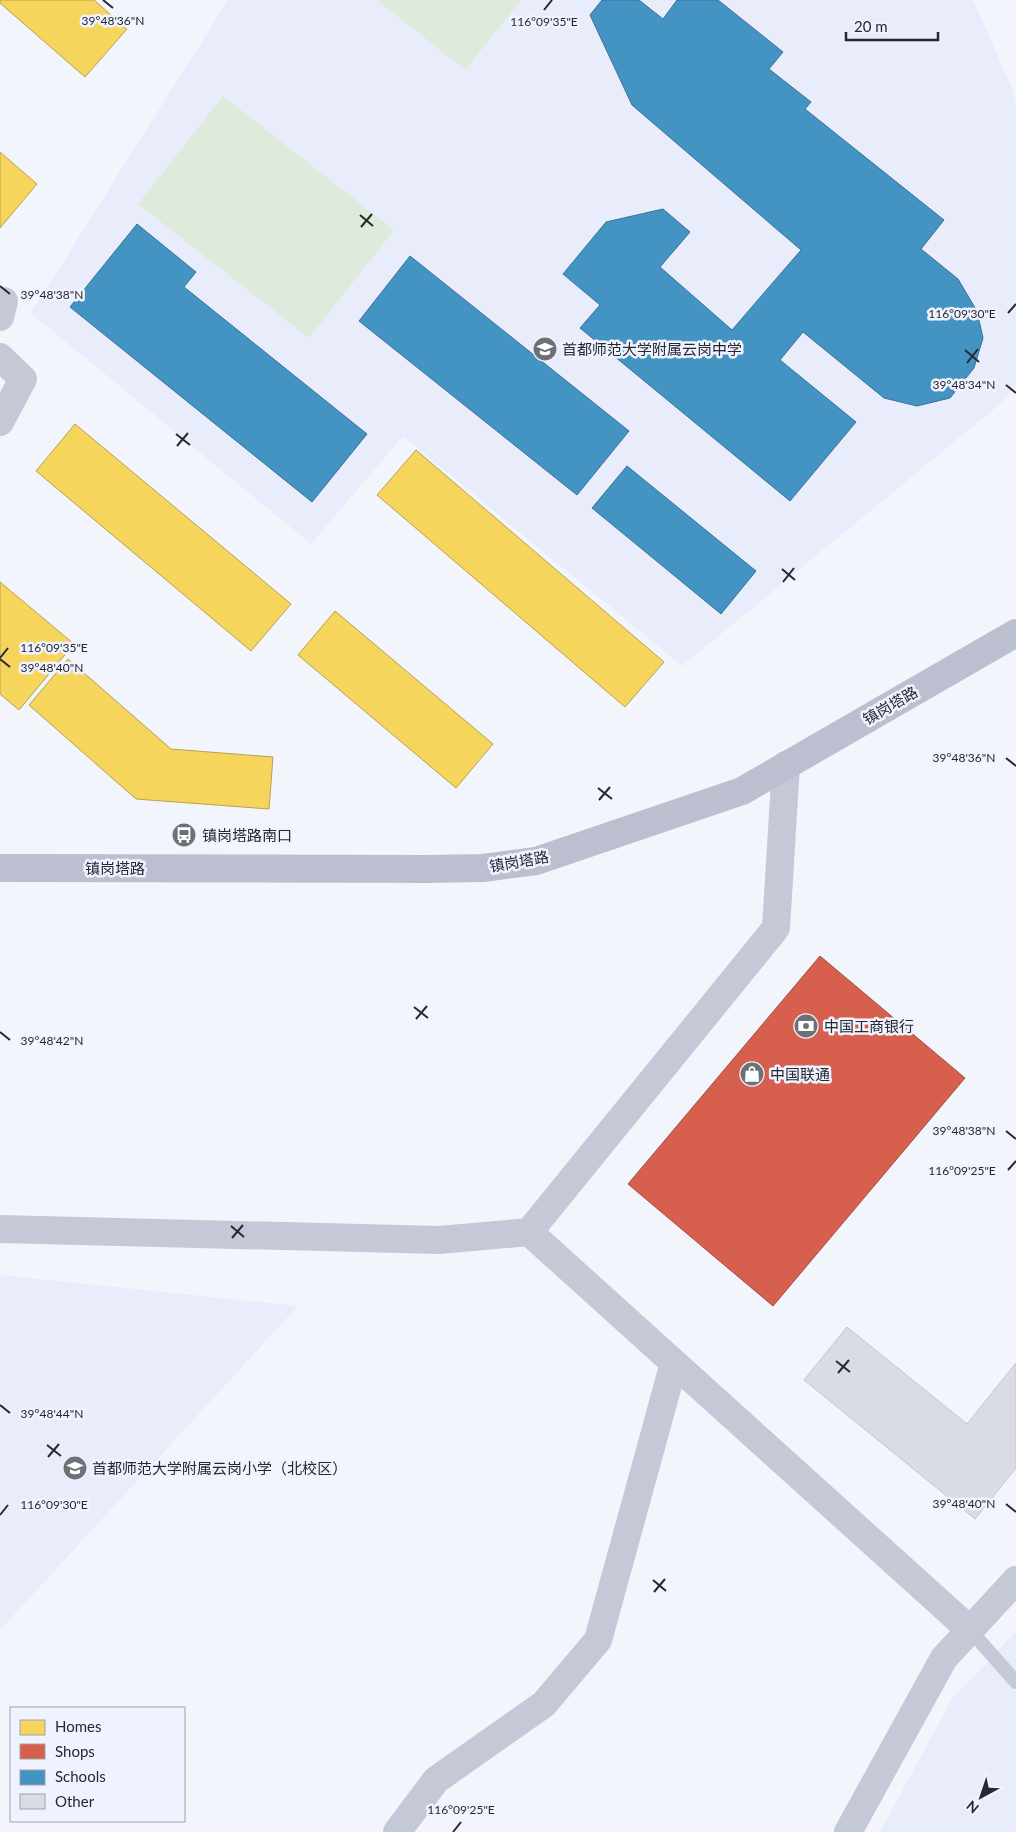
<svg xmlns="http://www.w3.org/2000/svg" width="1016" height="1832" font-family="Lato,'Noto Sans SC',sans-serif">
<style>
.built{fill:#e8ecfb}
.green{fill:#deebdc}
.homes{fill:#f6d55c;stroke:#b8a14f}
.shops{fill:#d6604d;stroke:#a14f44}
.schools{fill:#4393c3;stroke:#3a7397}
.building{fill:#dadce5;stroke:#c3c6cc}
.lines{fill:none;stroke-linecap:round;stroke-linejoin:round}
.lane{stroke:#c5c8d6;stroke-width:14}
.street{stroke:#c5c8d6;stroke-width:28}
.secondary{stroke:#bcbfd0;stroke-width:28}
.ticks{fill:none;stroke:#262830;stroke-width:2}
.labels{text-anchor:middle;dominant-baseline:central;stroke-width:5;stroke-linejoin:round;paint-order:stroke}
.poi-label{font-size:15px;fill:#262830;stroke:#eff3ff;text-anchor:start}
.street-label{font-size:15px;fill:#262830;stroke:#eff3ff}
.ticks-label{font-size:12px;text-anchor:middle;fill:#262830;stroke:#eff3ff;stroke-width:5;stroke-linejoin:round;paint-order:stroke}
</style>
<rect width="100%" height="100%" fill="#f2f5fc"/>
<path class="built" d="M228,0H973L1013,91L1016,112V385L1005,400L682,666L403,436L311,544L31,313Z
M0,1275L298,1306L0,1630Z
M1016,1631V1832H880L952,1699Z"/>
<path class="green" d="M377,0H521L465,70Z
M223,96L394,230L309,338L138,204Z"/>
<path class="homes" d="M0,0H94L127,29L85,77L0,3Z
M0,152L37,184L0,228Z
M75,424L291,604L251,651L36,471Z
M416,450L664,662L625,707L377,495Z
M0,582L74,644L19,710L0,694Z
M335,611L493,744L456,788L298,655Z
M68,659L171,749L273,757L269,809L136,799L29,705Z"/>
<path class="shops" d="M820,956L965,1078L773,1306L628,1184Z"/>
<path class="schools" d="M602,0H639L663,19L677,0H718L783,52L769,69L811,102L805,109L944,220L921,249L958,279L977,311L983,338L974,368L950,398L917,406L884,398L803,332L780,360L856,422L790,501L580,328L600,305L563,274L606,222L663,209L690,232L660,267L732,330L801,250L632,105L590,15Z
M137,224L196,272L184,287L367,434L312,502L70,307Z
M410,256L629,431L577,495L359,321Z
M627,466L756,571L721,614L592,508Z"/>
<path class="building" d="M847,1327L967,1424L1016,1363V1468L975,1519L804,1380Z"/>
<g class="lines">
<path class="lane" d="M970,1630L1016,1682"/>
<path class="street" d="M0,317L4,301
M0,357L23,379L0,422
M0,1229L439,1240L529,1232L970,1630
M529,1232L776,928L786,765
M397,1832L436,1780L544,1704L598,1640L674,1363
M848,1832L944,1658L1016,1580"/>
<path class="secondary" d="M0,868L427,869L483,868L536,861L742,791L1016,633"/>
</g>
<path class="ticks" d="M103,0L113,8M544,10L552,0M360,215L373,226M361,227L372,214M0,286L10,294M1008,313L1016,304M965,350L979,362M967,363L978,349M1006,385L1016,393M176,434L190,445M177,446L188,433M782,569L795,580M783,582L794,568M0,658L8,648M0,659L10,667M1006,758L1016,766M598,788L612,799M599,800L610,787M414,1007L428,1018M416,1019L427,1006M0,1032L10,1040M1006,1131L1016,1139M1008,1170L1016,1161M231,1226L244,1237M232,1238L243,1225M836,1361L850,1372M838,1373L849,1360M0,1405L10,1413M47,1445L61,1456M48,1457L59,1444M1006,1504L1016,1512M0,1515L8,1505M653,1580L666,1591M654,1592L665,1579M453,1832L461,1822"/>
<defs>
<symbol id="school-disc" viewBox="-11 -11 22 22"><circle r="9.5" fill="#6d7077" stroke="#eff3ff"/><path d="M0-5L7-2L0 1L-7-2ZM-4 1L0 2.5L4 1V4Q0 6-4 4Z" fill="#fff"/></symbol>
<symbol id="bus-disc" viewBox="-11 -11 22 22"><circle r="9.5" fill="#6d7077" stroke="#eff3ff"/><path d="M-5-6H5V4H4V6H2V4H-2V6H-4V4H-5ZM-3.5-4V0h7V-4ZM-3.5 1.2v1.5H-2V1.2ZM2 1.2v1.5H3.5V1.2Z" fill="#fff"/></symbol>
<symbol id="bank-disc" viewBox="-11 -11 22 22"><circle r="9.5" fill="#6d7077" stroke="#eff3ff"/><path d="M-6-4H6V4H-6ZM0-2.3a2.3 2.3 0 1 0 0 4.6a2.3 2.3 0 1 0 0-4.6Z" fill="#fff"/></symbol>
<symbol id="shop-disc" viewBox="-11 -11 22 22"><circle r="9.5" fill="#6d7077" stroke="#eff3ff"/><path d="M-5-2.5h2.3a2.7 3.5 0 0 1 5.4 0H5L5.5 6h-11ZM-1.5-2.5h3a1.5 2.3 0 0 0-3 0Z" fill="#fff"/></symbol>
</defs>
<g fill-rule="evenodd">
<use href="#school-disc" x="531" y="335" width="28" height="28"/>
<use href="#bus-disc" x="170" y="821" width="28" height="28"/>
<use href="#bank-disc" x="792" y="1012" width="28" height="28"/>
<use href="#shop-disc" x="738" y="1060" width="28" height="28"/>
<use href="#school-disc" x="61" y="1454" width="28" height="28"/>
</g>
<g class="labels">
<g class="poi-label">
<text x="562" y="349">首都师范大学附属云岗中学</text>
<text x="202" y="835">镇岗塔路南口</text>
<text x="824" y="1026">中国工商银行</text>
<text x="770" y="1074">中国联通</text>
<text x="92" y="1468">首都师范大学附属云岗小学（北校区）</text>
</g>
<g class="street-label">
<text transform="translate(890 705) rotate(-30)">镇岗塔路</text>
<text transform="translate(519 861) rotate(-10)">镇岗塔路</text>
<text x="115" y="868">镇岗塔路</text>
</g>
</g>
<g class="ticks-label">
<text x="113" y="25">39°48'36"N</text>
<text x="544" y="26">116°09'35"E</text>
<text x="52" y="299">39°48'38"N</text>
<text x="962" y="318">116°09'30"E</text>
<text x="964" y="389">39°48'34"N</text>
<text x="54" y="652">116°09'35"E</text>
<text x="52" y="672">39°48'40"N</text>
<text x="964" y="762">39°48'36"N</text>
<text x="52" y="1045">39°48'42"N</text>
<text x="964" y="1135">39°48'38"N</text>
<text x="962" y="1175">116°09'25"E</text>
<text x="52" y="1418">39°48'44"N</text>
<text x="964" y="1508">39°48'40"N</text>
<text x="54" y="1509">116°09'30"E</text>
<text x="461" y="1814">116°09'25"E</text>
</g>
<rect x="10" y="1707" width="175" height="115" fill="#eff3ff" stroke="#9fa2ac"/>
<rect x="20" y="1720" width="25" height="15" fill="#f6d55c" stroke="#9fa2ac"/>
<text x="55" y="1732" font-size="15" fill="#262830">Homes</text>
<rect x="20" y="1744" width="25" height="15" fill="#d6604d" stroke="#9fa2ac"/>
<text x="55" y="1757" font-size="15" fill="#262830">Shops</text>
<rect x="20" y="1770" width="25" height="15" fill="#4393c3" stroke="#9fa2ac"/>
<text x="55" y="1782" font-size="15" fill="#262830">Schools</text>
<rect x="20" y="1794" width="25" height="15" fill="#dadce5" stroke="#9fa2ac"/>
<text x="55" y="1807" font-size="15" fill="#262830">Other</text>
<g transform="translate(981 1797) rotate(220)" stroke="#eff3ff" stroke-width="4" paint-order="stroke">
<path d="M0-4L9 19L0 12L-9 19Z" fill="#262830"/>
<text y="-8" font-size="14" font-weight="bold" text-anchor="middle" fill="#262830">N</text>
</g>
<path d="M846 32v8h92v-8" fill="none" stroke="#262830" stroke-width="2.5"/>
<text x="854" y="32" font-size="15" fill="#262830" stroke="#eff3ff" stroke-width="4" paint-order="stroke">20 m</text>
</svg>
